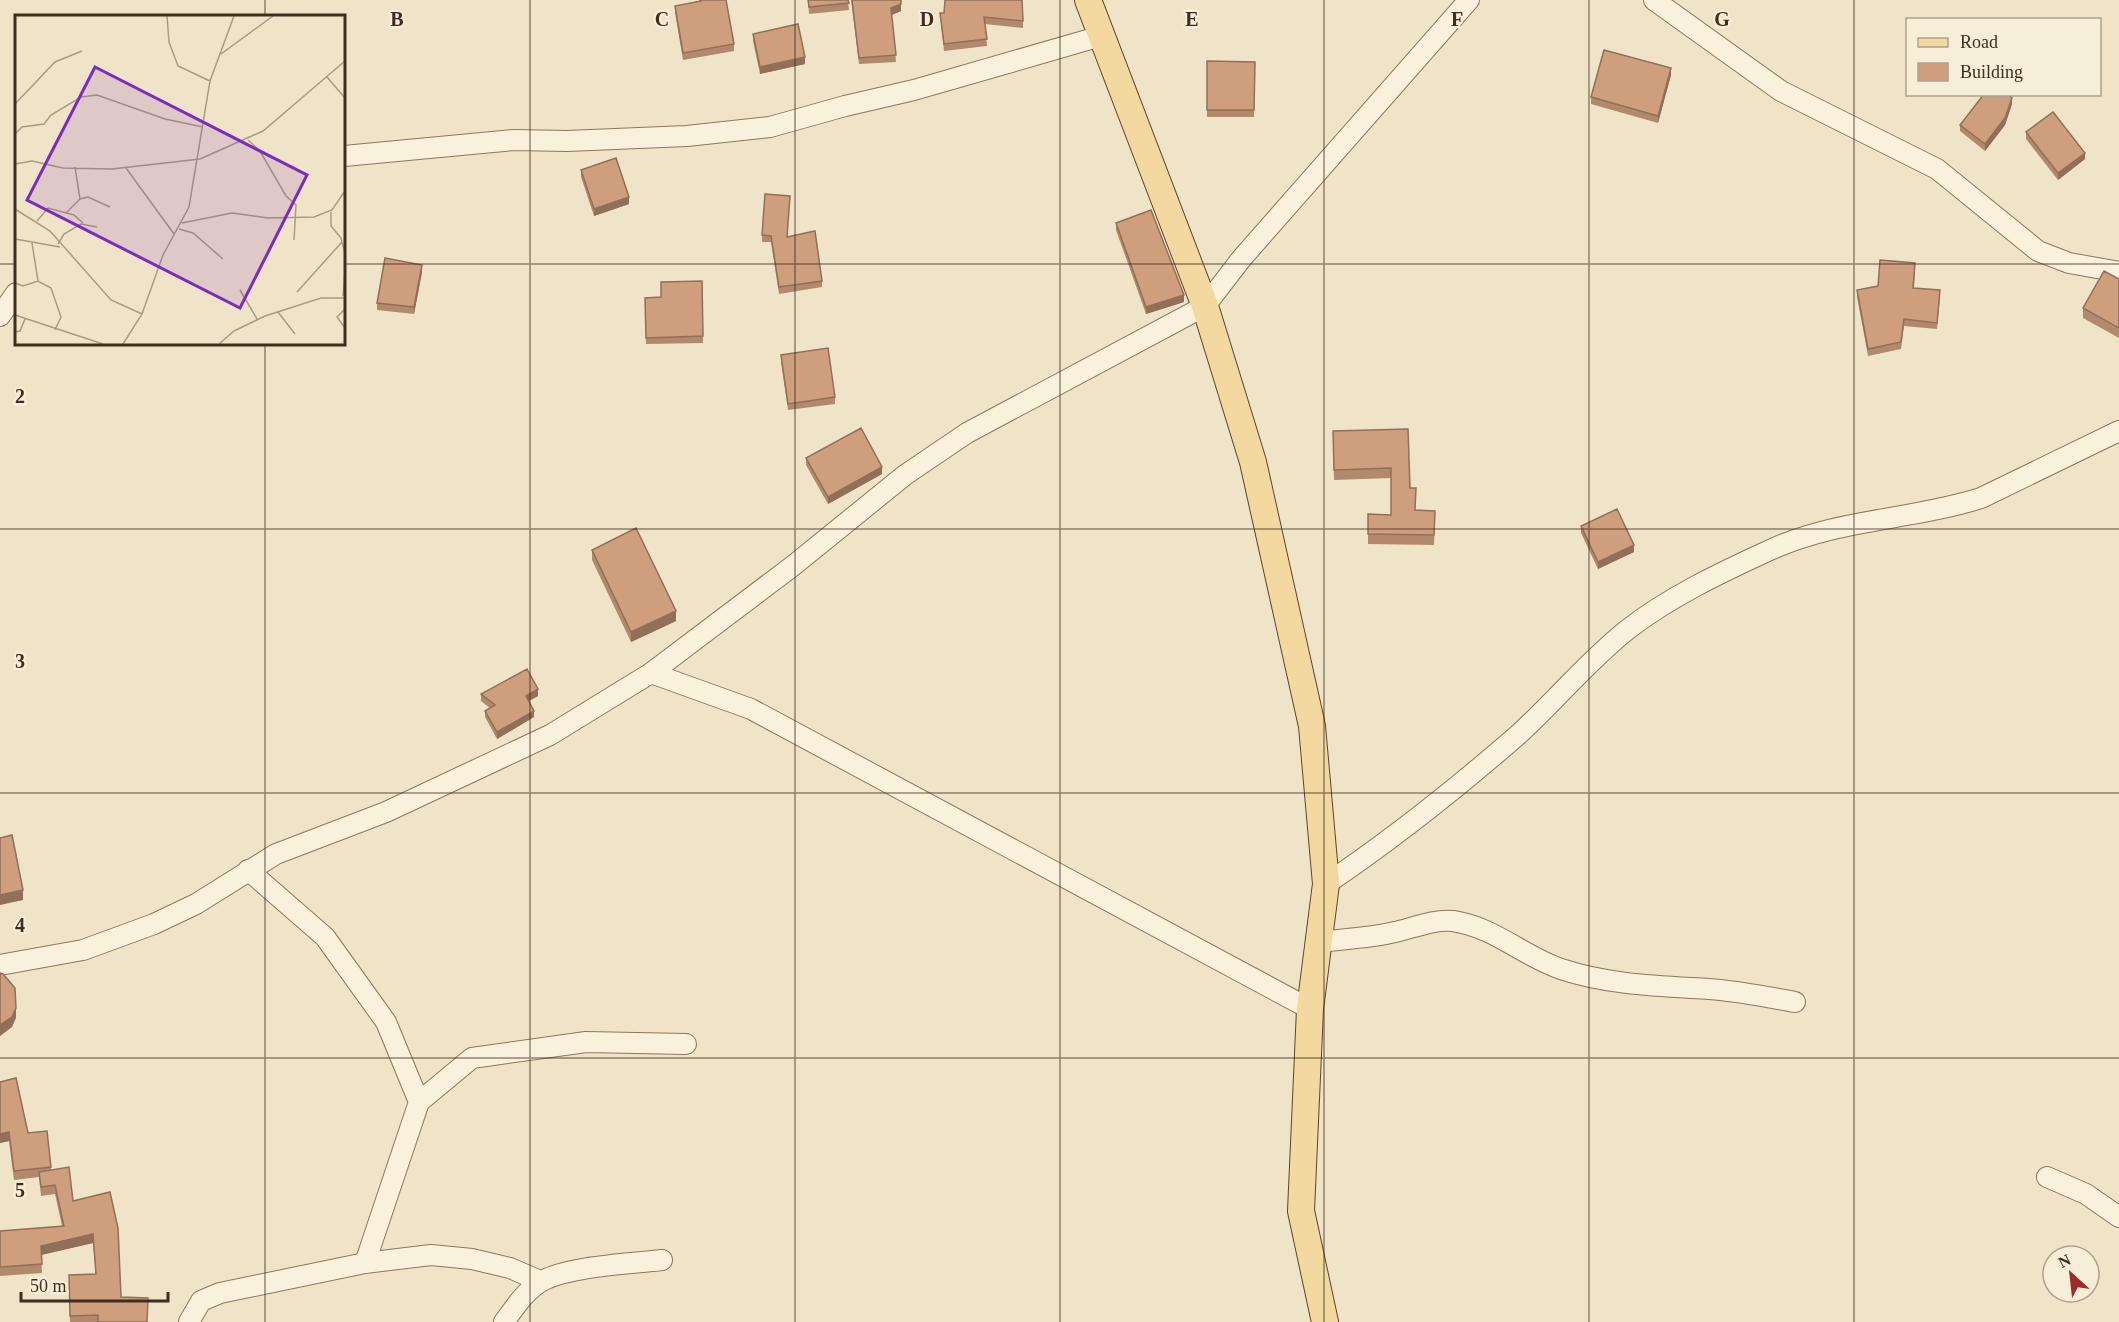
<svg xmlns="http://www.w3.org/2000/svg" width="2119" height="1322" font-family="Georgia,serif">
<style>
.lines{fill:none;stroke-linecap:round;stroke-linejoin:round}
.minor-casing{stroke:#8d765c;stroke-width:22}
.major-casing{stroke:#5b4430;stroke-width:28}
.minor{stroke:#faf1dc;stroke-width:20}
.major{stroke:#f3d9a0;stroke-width:26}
.wall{fill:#b2896c}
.shaded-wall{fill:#916f58}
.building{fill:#cf9f7d;stroke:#916f58;stroke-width:1.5}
.grid{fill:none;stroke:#3d2e20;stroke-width:1.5;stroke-opacity:0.55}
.inset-road{fill:none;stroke:#a89b85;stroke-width:1.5}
.view{fill:#7b2cbf;fill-opacity:0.15;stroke:#7b2cbf;stroke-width:3}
.inset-edge{fill:none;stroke:#3d2e20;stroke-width:3}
.grid-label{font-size:20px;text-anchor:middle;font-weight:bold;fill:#3d2e20;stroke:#f7eed8;stroke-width:4.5;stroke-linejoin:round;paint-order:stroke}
</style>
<rect width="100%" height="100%" fill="#f0e4c8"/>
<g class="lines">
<defs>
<path id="minor" d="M1654,0L1781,91L1937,169L2038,251L2069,263L2119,272
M344,156L514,140L567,141L687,136L770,127L845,106L914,90L1101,36
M0,316L16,293
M651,673L751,709L1310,1009
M248,870L325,937L386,1022L419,1102L472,1058L586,1042L686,1044
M1326,884C1393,839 1458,787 1519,734C1556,700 1588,661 1627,630C1669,597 1722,572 1770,550C1837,519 1912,520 1981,498L2119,431
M1318,942C1343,939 1370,938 1395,932C1413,928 1434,919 1453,921C1494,927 1523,956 1561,969C1609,985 1659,986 1709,989C1738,991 1767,997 1795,1002
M0,965L83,950L154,924L196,904L276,854L386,812L550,735L651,673L794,565L905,475L967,433L1205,306L1242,258L1469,0
M2047,1177L2086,1194L2119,1217
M365,1263L419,1102
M189,1322L201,1301L220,1293L365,1263L431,1255L472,1259L510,1268L540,1281
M504,1322C515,1307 526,1290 542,1281C569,1266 630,1264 662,1260"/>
<path id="major" d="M1088,0L1205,306L1253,462L1312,726L1326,884L1310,1009L1301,1211L1325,1322"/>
</defs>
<use href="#minor" class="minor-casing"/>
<use href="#major" class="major-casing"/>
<use href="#minor" class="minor"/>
<use href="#major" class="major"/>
</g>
<path class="wall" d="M699,0H726L734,44V51L683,60L675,13V6L699,1Z
M808,0H848L849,10L809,14Z
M851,0H901V11L892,15L896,62L859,64Z
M940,13H944L1023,21V28L985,24L987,46L944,51Z
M753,34L805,64L760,74L753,41Z
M1207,61L1255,62L1254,117H1207Z
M1671,75L1658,123L1591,104V97Z
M2012,104L2005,125L1985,151L1960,131V125Z
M2026,132L2085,159L2058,180L2026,139Z
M581,170L629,204L594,216L581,177Z
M1116,223L1184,302L1146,314L1116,230Z
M762,235L788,236L822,281V287L779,294L771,242H762Z
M1915,270L1914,288L1940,297L1937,329L1904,326L1901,349L1868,356L1857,297V290L1878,286Z
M422,272L414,314L377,310V303Z
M2119,279V338L2083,318V308Z
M702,281L703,343L646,344L645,298L661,297Z
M781,355L835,397V404L788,410L781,362Z
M1408,429L1410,488L1415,510L1435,511L1434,545L1368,544V514L1391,515V478L1334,480L1333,431Z
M806,458L882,474L828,504L806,465Z
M1581,526L1634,552L1598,569L1581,533Z
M592,550L676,621L631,642L592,560Z
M481,694L538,696L529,701L534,717L497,739L485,717V711L490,708L481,701Z
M0,1082L28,1133L47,1131L51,1170L73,1201L110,1192L121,1297L147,1322H70L69,1275L96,1274L93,1243L41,1255L42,1273L0,1276V1231L62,1226L55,1194L41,1196L39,1177L14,1180L9,1141L0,1143Z"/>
<path class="shaded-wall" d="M901,4V11L891,15V8Z
M805,57V64L760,74V67Z
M1671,68V75L1658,123V116Z
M2012,98V104L2005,125L1985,151V144Z
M2085,153V159L2058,180V173Z
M629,197V204L594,216V209Z
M422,265V272L414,314V307Z
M1184,295V302L1146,314V307Z
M882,467V474L828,504V497Z
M1634,545V552L1598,569V562Z
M676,611V621L631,642V632Z
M538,689V696L526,702V696Z
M534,711V717L497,739V732Z
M23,890V900L0,905V895Z
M16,1008V1018L12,1027L0,1036V1025Z
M9,1132V1141L0,1143V1134Z
M93,1234V1243L41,1255V1246Z"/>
<path class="building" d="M700,0H726L734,44L683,53L675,6L701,1Z
M808,0H848L849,3L809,7Z
M852,0H901V4L891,8L896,55L859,58Z
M945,0H1022L1023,21L984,17L987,39L944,44L940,13H944Z
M798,24L805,57L760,67L753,34Z
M1604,50L1671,68L1658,116L1591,97Z
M1207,61L1255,62L1254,110H1207Z
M1984,94H2008L2012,98L2005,118L1985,144L1960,125Z
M2053,112L2085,153L2058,173L2026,132Z
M616,158L629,197L594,209L581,170Z
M765,194L790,196L787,237L815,231L822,281L779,287L771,236L762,235Z
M1151,210L1184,295L1146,307L1116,223Z
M385,258L422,265L414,307L377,303Z
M1880,260L1915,263L1913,288L1940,290L1937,323L1904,319L1901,342L1868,349L1857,290L1878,286Z
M2104,271L2119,279V328L2083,308Z
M702,281L703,336L646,338L645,298L661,297V282Z
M828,348L835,397L788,404L781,355Z
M861,428L882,467L828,497L806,458Z
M1408,429L1410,488H1416L1415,510L1435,511L1434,535L1368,534V514L1391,515V468L1334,470L1333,431Z
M1617,509L1634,545L1598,562L1581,526Z
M636,528L676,611L631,632L592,550Z
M527,669L538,689L526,696L534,711L497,732L485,711L495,705L481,694Z
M12,835L23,890L0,895V838Z
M0,973L3,974L15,988L16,1008L12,1017L0,1025Z
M16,1078L28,1133L47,1131L51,1167L14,1171L9,1132L0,1134V1082Z
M69,1167L73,1201L110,1192L118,1228L121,1297L148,1298L147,1322H98V1315L70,1316L69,1275L96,1274L93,1234L41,1246L42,1264L0,1267V1231L64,1226L55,1185L41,1187L39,1172Z"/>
<path class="grid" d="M265,0V16M530,0V1322M795,0V1322M1060,0V1322M1324,0V1322M1589,0V1322M1854,0V1322M0,264H16M344,264H2119M265,344V1322M0,529H2119M0,793H2119M0,1058H2119"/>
<g transform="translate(15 15)">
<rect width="330" height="330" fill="#f0e4c8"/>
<path class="inset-road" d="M152,1L154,27L163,51L195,66M206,39L258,1M312,62L330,83M0,89L40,47L67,36M0,119L7,112L29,109L36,100L66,82L82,80L150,104L188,112M233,125L245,136L271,181L281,190L279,225M0,149L17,146L48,153L97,154L185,144L248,116L330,46M60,152L65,184L73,182L95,192M111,153L159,219M0,194L35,216L96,285L127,299M52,197L65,184M316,197V211L326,223L330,238M22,206L33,193L59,200L68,208M167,208L217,198L253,203L299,202L317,195L330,176M164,214L178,218L208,244M0,224L45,232M17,228L23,266M43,229L49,219L66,209L82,212M0,268L8,271L23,266L36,273L46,302L40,315M225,275L242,304M282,277L327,227M328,281L330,257M263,297L280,319M0,300L88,329M330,313L322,302L330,294M0,317L5,316L10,304M108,329L127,299L148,240L174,192L195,66L219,1M204,329L219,316L250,301L306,283H330"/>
<path class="view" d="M80,52L292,160L225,293L12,185Z"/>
<rect width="330" height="330" class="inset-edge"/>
</g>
<g class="grid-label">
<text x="397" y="26">B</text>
<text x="662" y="26">C</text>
<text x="927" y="26">D</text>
<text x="1192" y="26">E</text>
<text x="1457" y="26">F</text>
<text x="1722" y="26">G</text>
<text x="20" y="403">2</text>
<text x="20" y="668">3</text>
<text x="20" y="932">4</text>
<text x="20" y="1197">5</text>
</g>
<rect x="1906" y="18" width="195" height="78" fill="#f7eed8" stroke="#ada18e" stroke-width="1.5"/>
<rect x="1918" y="38" width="30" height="9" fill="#f3d9a0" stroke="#ada18e" stroke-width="1.5"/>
<text x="1960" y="48" font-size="18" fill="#3d2e20">Road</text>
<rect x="1918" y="63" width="30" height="18" fill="#cf9f7d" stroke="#ada18e" stroke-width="1.5"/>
<text x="1960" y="78" font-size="18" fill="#3d2e20">Building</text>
<g transform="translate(2071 1274) rotate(333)"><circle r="28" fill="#f7eed8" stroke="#ada18e" stroke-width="1.5"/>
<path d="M0-4.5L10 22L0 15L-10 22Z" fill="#9e2a2b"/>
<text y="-9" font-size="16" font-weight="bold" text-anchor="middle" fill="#3d2e20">N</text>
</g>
<path d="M21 1292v9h147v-9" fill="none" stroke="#3d2e20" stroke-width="3"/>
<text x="30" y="1292" font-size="18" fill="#3d2e20" stroke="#f7eed8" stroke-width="4.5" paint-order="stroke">50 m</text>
</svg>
